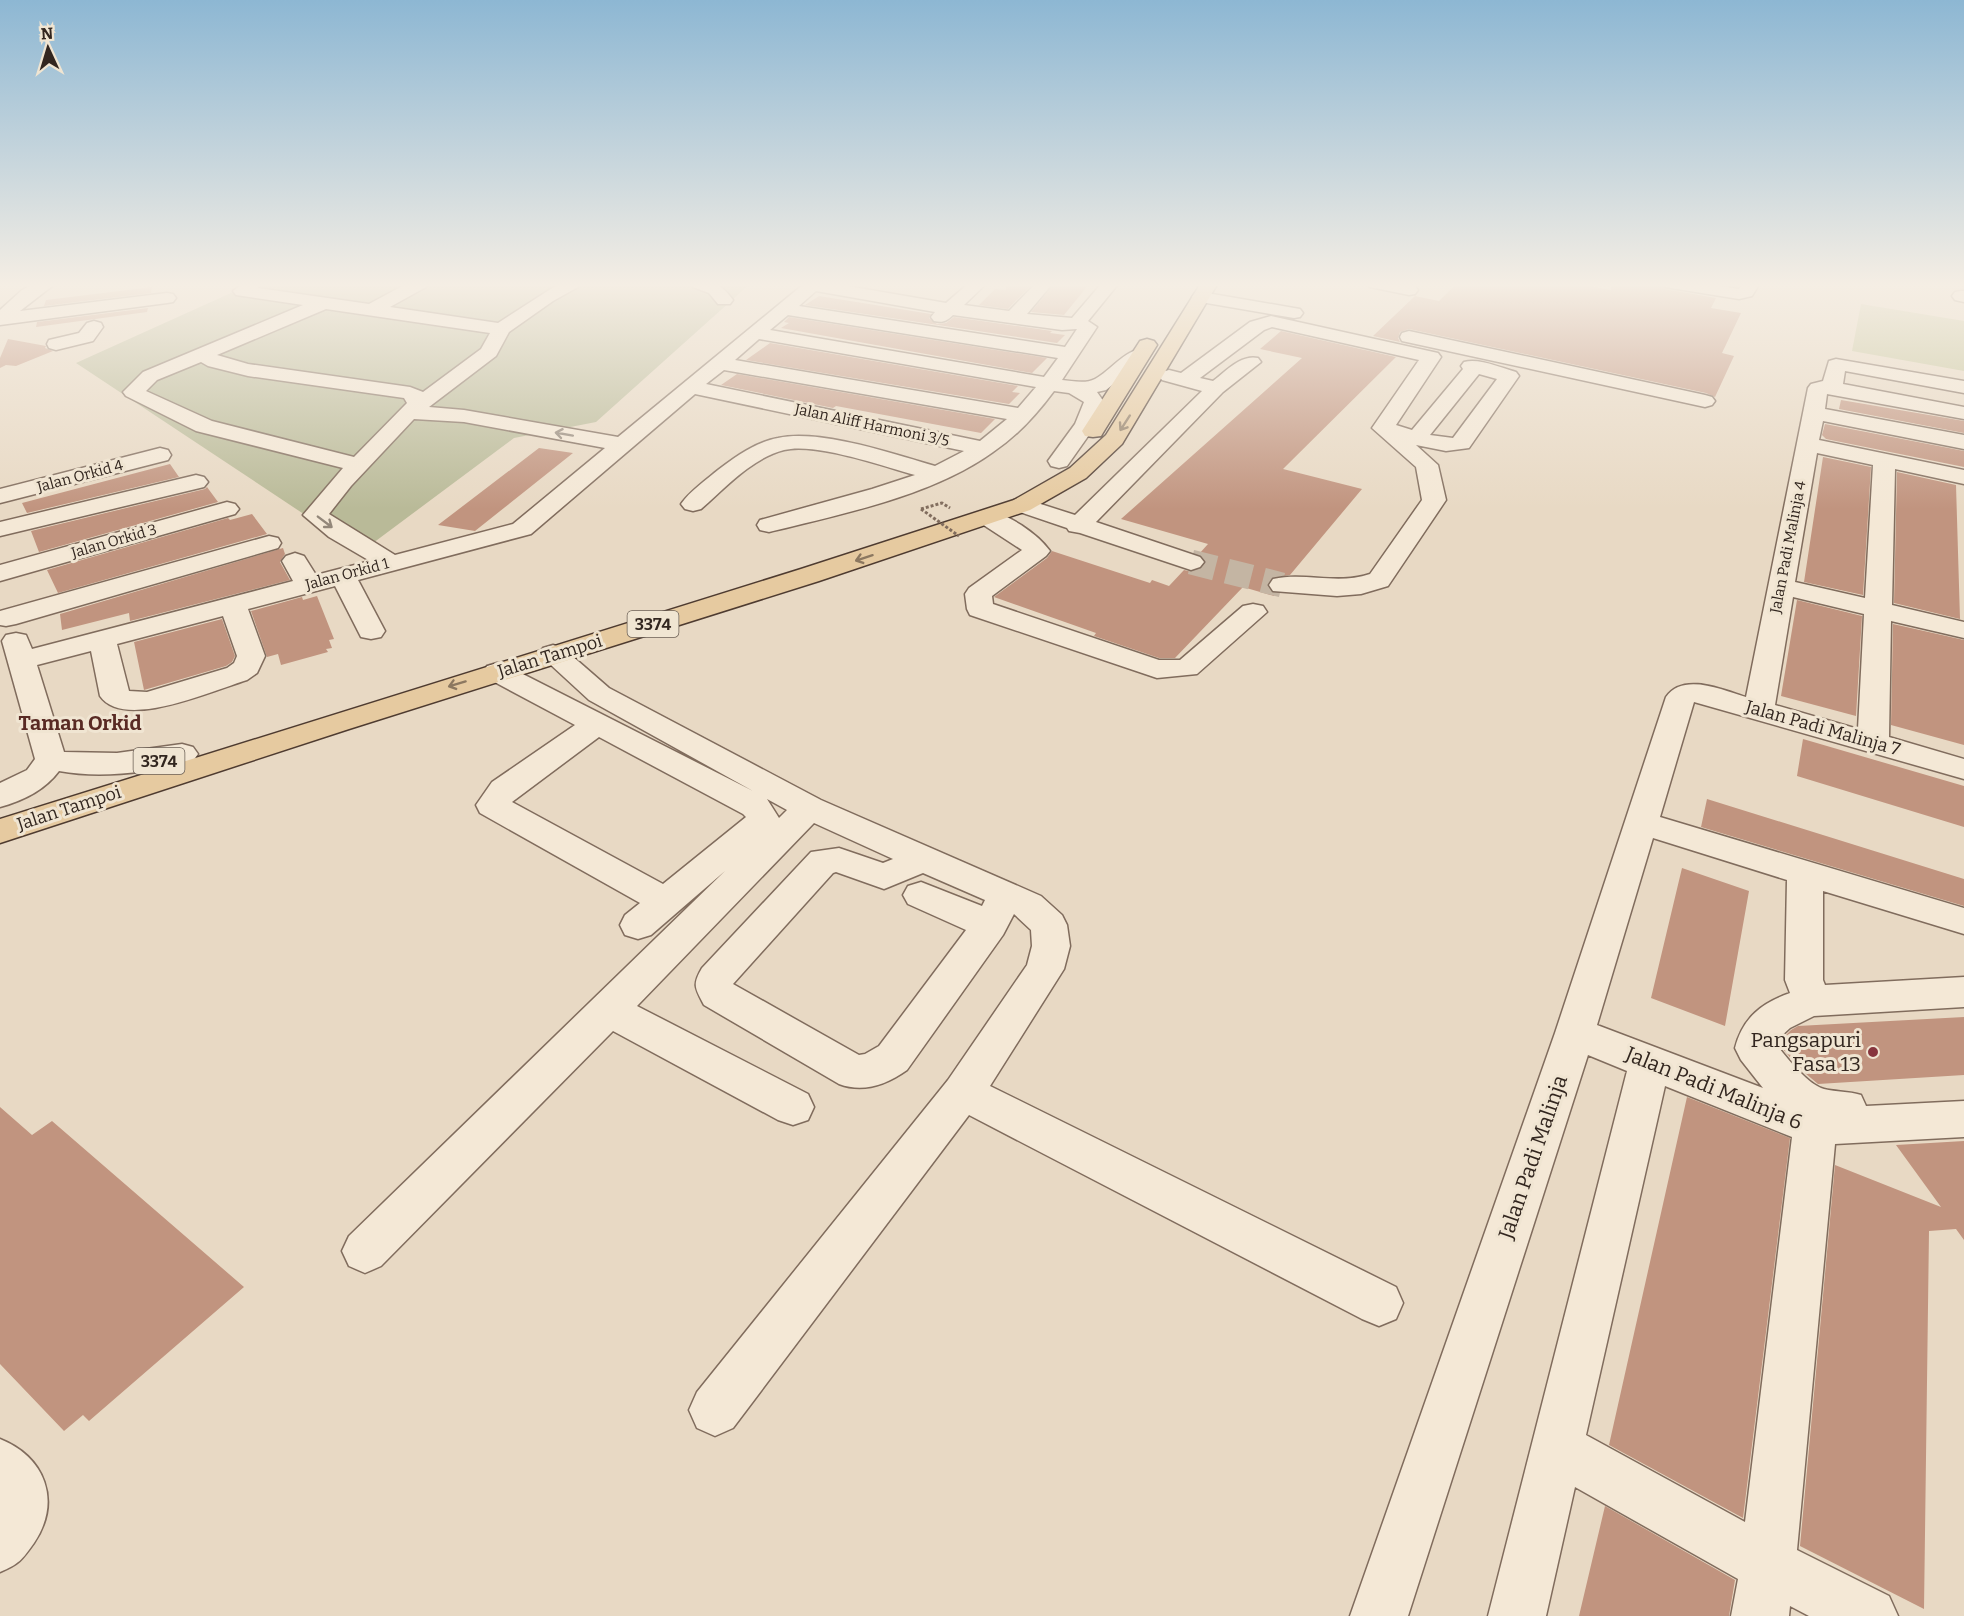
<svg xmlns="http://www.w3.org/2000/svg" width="1964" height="1616" font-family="Bitter,serif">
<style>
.green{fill:#c3c499}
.cemetery{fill:#b9ba98}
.building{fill:#c1947f}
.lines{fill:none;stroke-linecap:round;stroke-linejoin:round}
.minor-tunnel{stroke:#c4b5a3;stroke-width:25;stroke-dasharray:25 12;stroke-linecap:butt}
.minor-casing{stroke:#806c5d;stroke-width:3}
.major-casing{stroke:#4e3b30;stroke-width:3}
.path{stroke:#806c5d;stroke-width:3;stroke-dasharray:3 2;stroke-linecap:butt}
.minor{fill:#f4e8d6;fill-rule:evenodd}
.major{fill:#e6caa0;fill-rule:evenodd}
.path-bridge{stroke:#806c5d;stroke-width:3;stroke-dasharray:3 2;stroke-linecap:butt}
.oneway{stroke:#8c7860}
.oneway2{stroke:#93877a}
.poi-dot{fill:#87353d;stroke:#f0e5d2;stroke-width:2}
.labels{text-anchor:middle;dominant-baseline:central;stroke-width:6;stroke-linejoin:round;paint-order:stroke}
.far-street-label{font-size:15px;fill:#32261f;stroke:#f0e5d2}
.shield{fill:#f0e5d2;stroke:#6b5f55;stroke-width:1.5}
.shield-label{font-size:16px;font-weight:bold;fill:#32261f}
.street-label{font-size:18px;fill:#32261f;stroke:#f0e5d2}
.neighbourhood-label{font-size:20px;font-weight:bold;fill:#592a24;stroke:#f0e5d2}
.near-poi-label{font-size:21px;fill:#32261f;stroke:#f0e5d2;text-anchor:end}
.near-street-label{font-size:21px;fill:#32261f;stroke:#f0e5d2}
</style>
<rect width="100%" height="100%" fill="#e8d9c4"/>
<path class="green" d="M1861,304L1964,321V371L1852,351Z"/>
<path class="cemetery" d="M253,283H751L596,422L514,438L361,552L76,363Z"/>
<path class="building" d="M1006,283H1033L1008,309L979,305L995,289L1006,290Z
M1055,283H1090L1064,315L1031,312Z
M1457,283H1573L1611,290V283H1661L1665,289L1716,298L1711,308L1741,313L1722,353L1734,356L1715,397L1706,393L1409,329L1400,332L1398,338L1400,342L1373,336L1415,296L1439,301Z
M152,287L151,293L44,306L46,300Z
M819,296L931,314L929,318L937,324L946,323L954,317L1052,331L1050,333L1065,335L1057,343L805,305Z
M148,308L147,312L36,327L37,322Z
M789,317L1047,358L1032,373L781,328L789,323L784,322Z
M1281,331L1396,357L1283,469L1362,489L1290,575L1271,578L1267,586L1271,592L1276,593L1274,596L1243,587L1175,658H1159L1094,636L1096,633L994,597L1047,558L1052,551L1150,583L1152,580L1169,586L1184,570L1192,572L1202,568L1206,562L1199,554L1208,544L1121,519L1302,358L1260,349Z
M8,339L46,346L45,348L53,351L16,366L6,365L0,368V358Z
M770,343L1018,386L1012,392L1020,393L1009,404L746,360Z
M737,374L995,419L981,433L836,406L833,408L721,385Z
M1841,400L1964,421V433L1839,409Z
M1825,424L1964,451V467L1826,439L1822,435Z
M539,448L573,453L475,531L438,525Z
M1823,457L1871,467L1863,595L1804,582Z
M170,464L179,477L27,513L22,503Z
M1897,472L1956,485L1960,619L1894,603Z
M207,487L218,502L39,552L31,531L205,489Z
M252,514L267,534L58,593L47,570L228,518L230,520Z
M283,548L285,554L280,562L290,580L130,621L129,613L62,630L60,614Z
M317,596L334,639L329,640L332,648L326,649L328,652L281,665L278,654L267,657L251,611L302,597L303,600Z
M1797,600L1862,616L1856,716L1781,696Z
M222,619L235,656L232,662L226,666L144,690L134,642Z
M1893,624L1964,640V745L1891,725Z
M1803,739L1964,786V827L1797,776Z
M1707,799L1964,879V906L1701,827Z
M1682,868L1749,891L1725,1026L1651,998Z
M1964,1017V1075L1818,1084L1799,1068L1778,1043L1791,1030L1798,1026Z
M1687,1097L1790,1138L1743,1518L1609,1445Z
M0,1107L32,1135L52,1121L244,1287L89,1421L83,1415L64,1431L0,1364Z
M1964,1141V1240L1956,1229L1929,1231L1924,1609L1800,1546L1835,1165L1941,1207L1896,1145Z
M1605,1506L1735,1580L1729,1616H1579Z"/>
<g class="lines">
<path class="minor-tunnel" d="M1191,562L1282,585"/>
<defs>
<path id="minor" d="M35,283H56L20,311L167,293L173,294L176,298L173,302L167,303L0,325V310L22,290Z
M243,283H262L258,288L369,304L408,283H428L426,287L390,307L498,323L560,283H580L578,287L553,301L509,332L496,356L429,407L464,410L618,437L805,283H830L946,303L969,283H987L964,305L1009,311L1036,283H1053L1027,314L1072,318L1102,283H1119L1088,321L1097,327L1062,380C1072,381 1086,384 1095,379C1112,370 1128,345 1148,350L1151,354L1106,390L1097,392L1104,402L1096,425L1067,466L1059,468L1051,466L1048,461L1075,424L1084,402L1069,393L1054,391C1037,414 1017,436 993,452C932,496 842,514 769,532L760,530L757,525L760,520L872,489L915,475C883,466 814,442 784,450C752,458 725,488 701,509L693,511L685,509L681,504C690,491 706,480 718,470C736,456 756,442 778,438C821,429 893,454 935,466L964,451L695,394L531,534L358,580L385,631L381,637L371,639L361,637L335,586L248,609L265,656L257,673L247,680C214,690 124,731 100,696L91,651L37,665L64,752L117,753L182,744L193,747L198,754L193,761C151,772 102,779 59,771C45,790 22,801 0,807V783L27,770L35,759L2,641L6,635L16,633L26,635L32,649L293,581L282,561L286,556L295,553L304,556L316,575L370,561L329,537L303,515L343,468L196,431L126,396L123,392L143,372L303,305L236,295L233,291ZM816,291L935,312L931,317L934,321C943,323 947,321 953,315L1062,330L1077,329L1065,347L799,306ZM326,309L490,333L481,349L423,392L410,387L248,364L217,355ZM788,315L1058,358L1044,377L770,330ZM759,339L1036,387L1018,408L735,360ZM201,362L208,366L248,376L404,398L407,403L354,457L212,421L146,391L157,380ZM724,370L1007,419L980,441L706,384ZM414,419L464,422L605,448L513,524L395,555L329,514L351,486ZM223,616L237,656L234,663L227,668L147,692L129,691L117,644Z
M690,283C712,282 719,281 733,300L730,304H718L709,293L693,287Z
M1367,283H1400L1415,286L1418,290L1415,294L1409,295L1370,287Z
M1663,283H1702L1739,289L1743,283H1760L1752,296L1739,299L1671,288L1665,287Z
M1961,291H1964V302L1955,300L1952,296L1955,292Z
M1201,292L1294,308L1300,309L1303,313L1300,317L1294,318L1195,301L1192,297L1195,293Z
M1271,316L1438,353L1441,357L1396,425L1412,430L1463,369L1461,366L1464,362C1480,358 1501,368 1516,372L1519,376L1469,448L1446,451L1416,445L1438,465L1446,500L1388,586L1361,594L1337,596L1273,591L1269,585L1273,579C1305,572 1338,585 1370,574L1422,500L1416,467L1372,428L1419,360L1272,327L1264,330L1200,378L1213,381C1225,372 1241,354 1258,358L1261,362L1223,392L1096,522L1200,557L1204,562L1200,567L1191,570L1080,533L1069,531L1067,528L1014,510L1010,505L1014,500L1022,498L1075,515L1202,391L1162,380L1159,376L1162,372L1169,370L1181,373L1250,322ZM1479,374L1497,379L1453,438L1430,435Z
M94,321L101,323L103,327L93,341L56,350L49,348L47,344L49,340L79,333L87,323Z
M1409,331L1705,395L1712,397L1715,401L1712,405L1705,407L1402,341L1400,337L1402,333Z
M1836,359L1964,381V393L1845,371L1843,384L1964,407V419L1827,394L1825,409L1964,435V449L1823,421L1819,440L1964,470V484L1895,469L1892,605L1964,622V638L1891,621L1889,737L1964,759V779L1694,702L1660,817L1964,908V934L1823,891V980L1825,985L1964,977V1007L1814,1016L1790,1028L1777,1040L1776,1044C1786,1057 1808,1085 1824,1089C1837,1092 1848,1091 1861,1095L1866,1106L1964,1101V1137L1835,1144L1797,1550L1889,1596L1898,1616H1809L1790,1606L1789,1616H1731L1738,1579L1575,1487L1546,1616H1488L1627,1071L1588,1055L1408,1616H1350L1555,1033L1666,697C1683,672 1723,690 1746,697L1808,388L1811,384L1823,381L1829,361ZM1817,453L1873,465L1865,598L1795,582ZM1793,597L1864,614L1858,729L1775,705ZM1653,838L1787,880L1785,980L1790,993C1762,1003 1743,1017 1735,1048L1741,1060L1763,1088L1597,1025ZM1665,1086L1792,1137L1745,1522L1586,1435Z
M160,448L168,450L171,455L168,460L0,503V489Z
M196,475L204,477L208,482L204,487L0,536V522Z
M227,502L235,504L239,509L235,514L0,581V565Z
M988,510C1009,515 1037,533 1050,551L1046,556L992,596L993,604L1159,660H1180L1243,606L1253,604L1263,606L1267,612L1197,674L1157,678L970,615L967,609L965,594L969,588L1022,550L979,522L976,517L979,512Z
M269,536L278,538L281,543L278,548L16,624L6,626L0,625V611Z
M553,645L563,648L609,688L821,800L1041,896L1062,915L1067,925L1070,946L1064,969L990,1086L1396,1287L1403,1303L1396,1319L1379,1326L1362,1319L969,1115L733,1428L715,1436L697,1428L689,1410L697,1392L948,1080L1027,965L1032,946L1031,930L1014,914L1003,935L907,1070C886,1085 863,1093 839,1084L704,1005C695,988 692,985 702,968L811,852L839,848L883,863L893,859L814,823L637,1006L808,1094L814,1107L808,1120L793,1125L778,1120L613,1031L381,1266L365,1273L349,1266L342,1251L349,1236L725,871L651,935L638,939L625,935L620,925L625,915L640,903L480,813L476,805L492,782L575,725L487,678L483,672L487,666L497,663L507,666L753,791L589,700L539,654L543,648ZM599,737L743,814L746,817L663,884L512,802ZM767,799L787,810L779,818ZM836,872L884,889L923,873L985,900L982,906L921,882L908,886L903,895L908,904L966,930L879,1046L865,1054L859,1055L733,984L833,873Z
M0,1439C45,1457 62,1501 34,1543C22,1560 19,1564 0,1572Z"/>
<path id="major" d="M1201,283H1218L1122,444L1086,478L1030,510L819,581L349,729L0,843V819L801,569L1014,500L1070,468L1106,435Z
M1147,339L1154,341L1157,345L1104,431L1101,436L1093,437L1085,436L1082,431L1140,341Z"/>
</defs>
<use href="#minor" class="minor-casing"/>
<use href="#major" class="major-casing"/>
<path class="path" d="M921,509L942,503L950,508"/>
<use href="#minor" class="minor"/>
<use href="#major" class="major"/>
<path class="path-bridge" d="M921,509L959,536"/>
</g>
<defs><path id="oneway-shaft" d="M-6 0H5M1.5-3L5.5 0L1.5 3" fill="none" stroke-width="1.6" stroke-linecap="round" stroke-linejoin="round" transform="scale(1.5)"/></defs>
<g class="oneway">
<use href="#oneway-shaft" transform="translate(1125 423) rotate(123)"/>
<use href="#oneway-shaft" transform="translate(864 558) rotate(162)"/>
<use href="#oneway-shaft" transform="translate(457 684) rotate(163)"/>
</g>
<g class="oneway2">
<use href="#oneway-shaft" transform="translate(564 434) rotate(-170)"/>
<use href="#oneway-shaft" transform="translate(325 522) rotate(37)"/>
</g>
<linearGradient id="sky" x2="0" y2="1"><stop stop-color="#8db7d3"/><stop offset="0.56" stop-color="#f5eee4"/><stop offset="1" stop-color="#f5eee4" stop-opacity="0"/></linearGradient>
<rect width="1964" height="509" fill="url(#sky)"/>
<circle class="poi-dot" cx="1873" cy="1052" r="6"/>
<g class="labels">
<g class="far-street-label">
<text transform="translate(872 425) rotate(12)">Jalan Aliff Harmoni 3/5</text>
<text transform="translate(80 476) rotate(-15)">Jalan Orkid 4</text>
<text transform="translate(114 541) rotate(-16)">Jalan Orkid 3</text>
<text transform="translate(1788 547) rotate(-79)">Jalan Padi Malinja 4</text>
<text transform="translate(347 574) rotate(-15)">Jalan Orkid 1</text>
</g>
<g class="shield">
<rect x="627.5" y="611" width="51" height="26" rx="4.5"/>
<rect x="133.5" y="748" width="51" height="26" rx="4.5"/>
</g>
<g class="shield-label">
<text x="653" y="624">3374</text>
<text x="159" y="761">3374</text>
</g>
<g class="street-label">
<text transform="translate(550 656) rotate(-17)">Jalan Tampoi</text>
<text transform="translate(1823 728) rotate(16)">Jalan Padi Malinja 7</text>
<text transform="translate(69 808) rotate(-18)">Jalan Tampoi</text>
</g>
<g class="neighbourhood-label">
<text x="80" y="723">Taman Orkid</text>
</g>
<g class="near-poi-label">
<text x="1861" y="1040">Pangsapuri<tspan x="1861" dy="24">Fasa 13</tspan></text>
</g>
<g class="near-street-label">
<text transform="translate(1714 1088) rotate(22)">Jalan Padi Malinja 6</text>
<text transform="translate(1533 1157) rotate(-71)">Jalan Padi Malinja</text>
</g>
</g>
<g transform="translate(48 48) rotate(356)" stroke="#f0e5d2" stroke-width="4.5" paint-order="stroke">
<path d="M0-4.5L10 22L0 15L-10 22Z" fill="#32261f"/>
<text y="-9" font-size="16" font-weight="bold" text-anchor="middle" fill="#32261f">N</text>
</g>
</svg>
